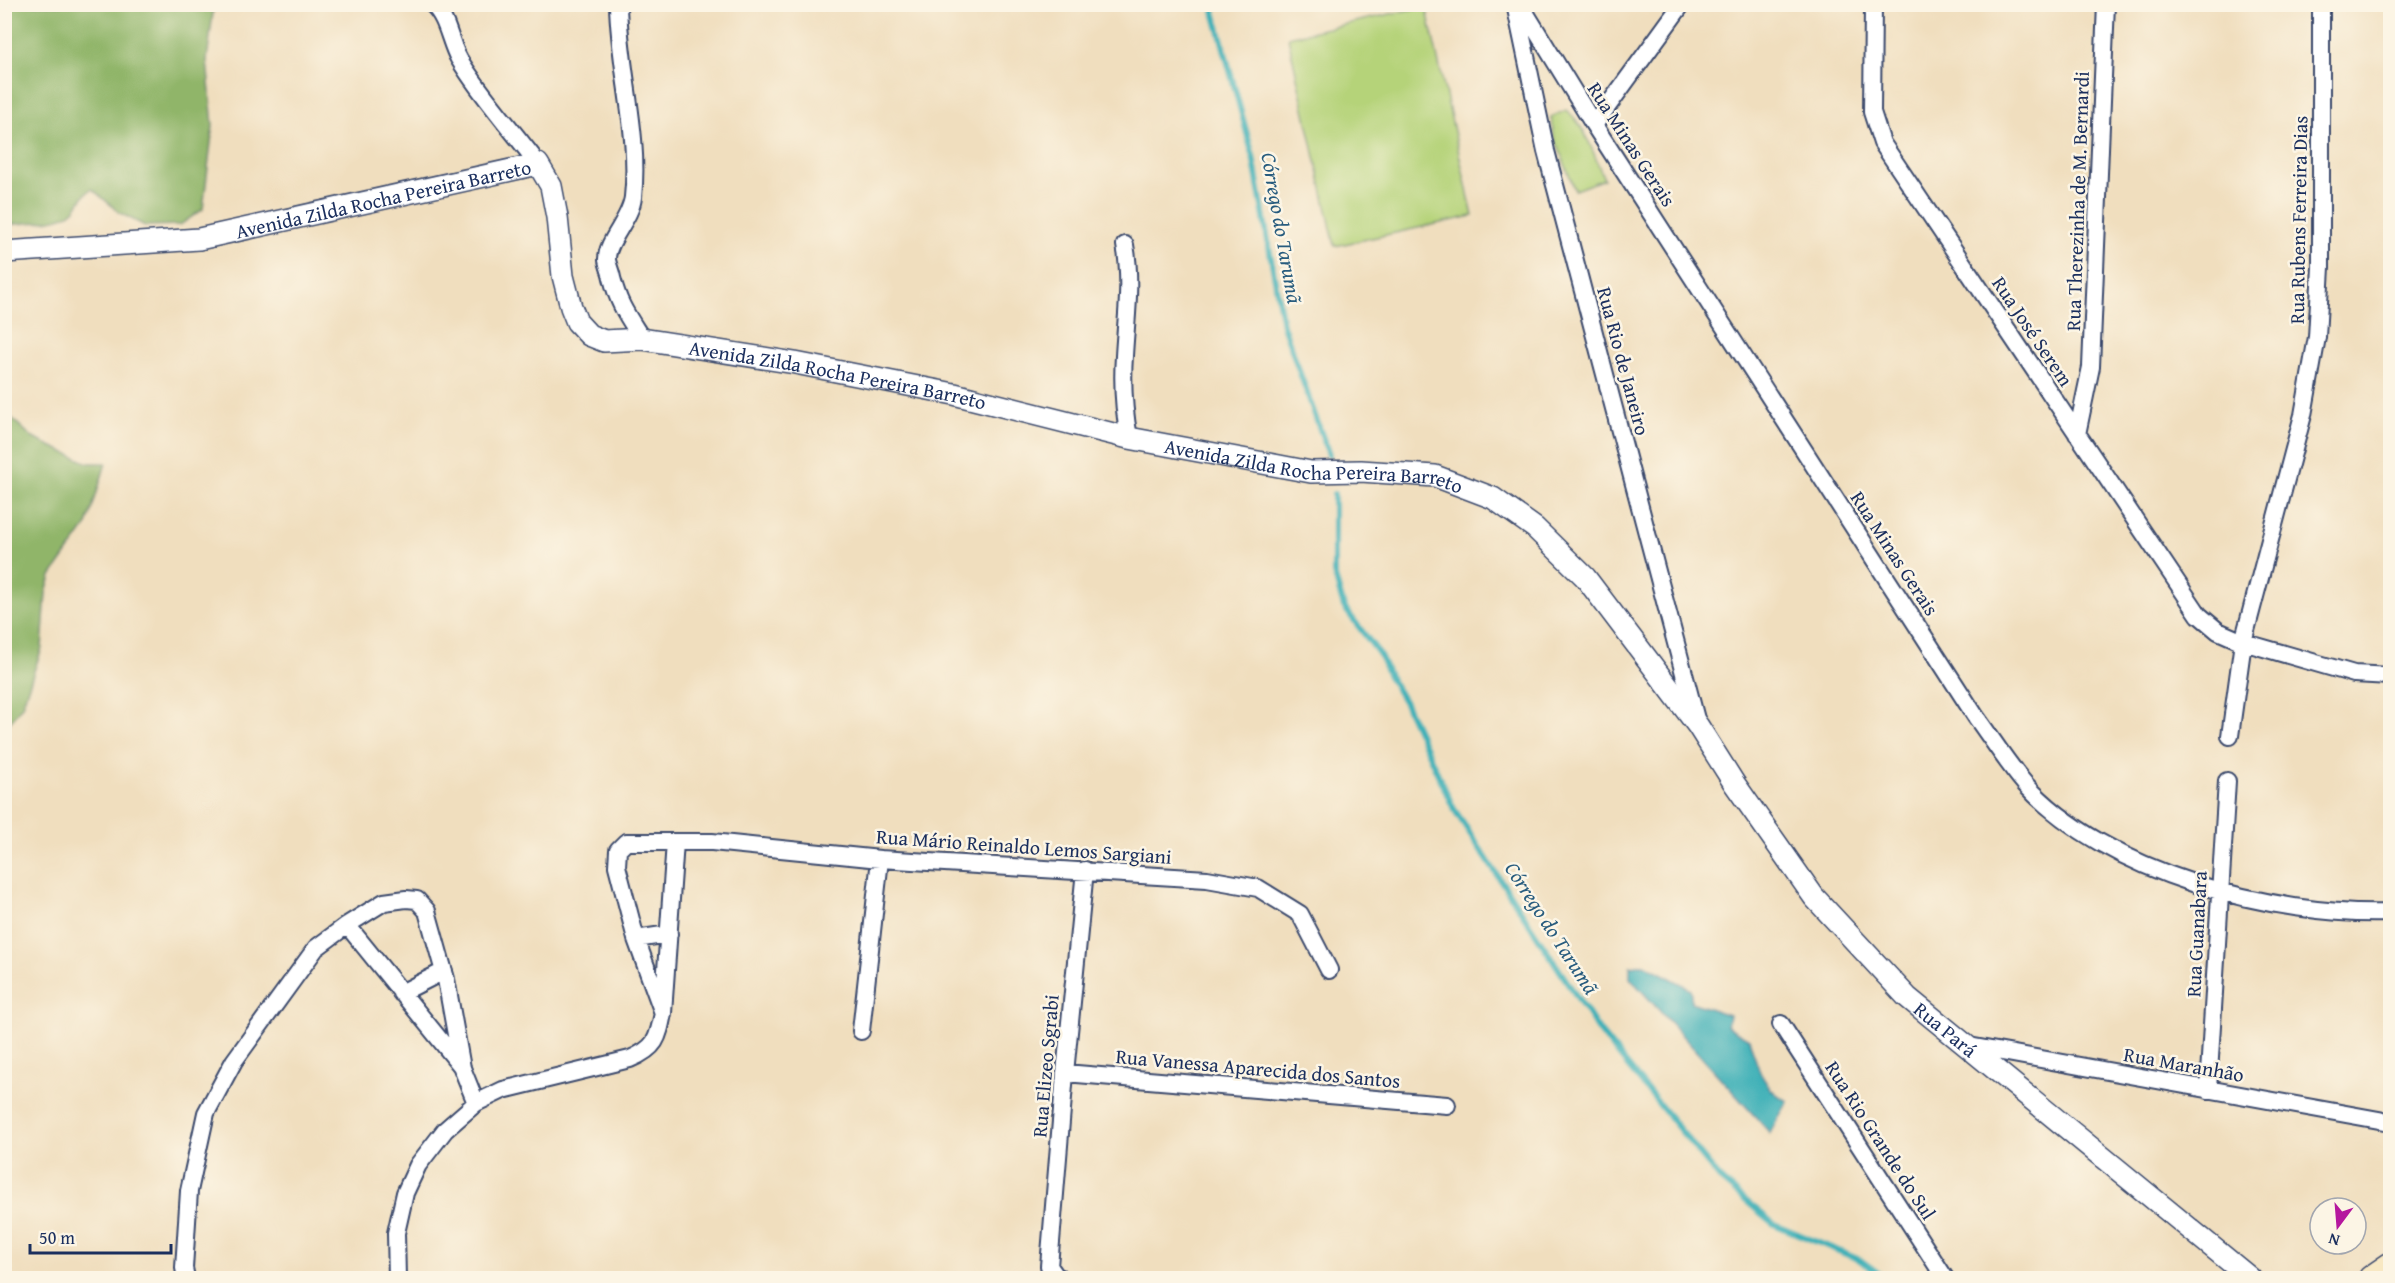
<svg xmlns="http://www.w3.org/2000/svg" width="2395" height="1283" font-family="'Gentium Book Plus',serif">
<style>
.green{fill:#b5d379;stroke:#68816c;stroke-width:1.5}
.forest{fill:#90b569;stroke:#567264;stroke-width:1.5}
.water{fill:#40b1b8;stroke:#2e708b;stroke-width:1.5}
.lines{fill:none;stroke-linecap:round;stroke-linejoin:round}
.stream{stroke:#40b1b8;stroke-width:6}
.minor-casing{stroke:#3b496c;stroke-width:20}
.tertiary-casing{stroke:#3b496c;stroke-width:24}
.secondary-casing{stroke:#3b496c;stroke-width:27}
.minor{stroke:#fff;stroke-width:16}
.tertiary{stroke:#fff;stroke-width:21}
.secondary{stroke:#f8e8c3;stroke-width:24}
.labels{text-anchor:middle;dominant-baseline:central;stroke-width:5;stroke-linejoin:round;paint-order:stroke}
.street-label{font-size:20px;fill:#1b2f5e;stroke:#fcf5e5}
.water-label{font-size:21px;font-style:italic;fill:#285c7e;stroke:#fcf5e5}
</style>
<rect width="100%" height="100%" fill="#fcf5e5"/>
<filter id="ink" filterUnits="userSpaceOnUse"><feTurbulence type="fractalNoise" baseFrequency=".0167" numOctaves="2"/><feDisplacementMap in="SourceGraphic" scale="12" xChannelSelector="R" yChannelSelector="G"/><feConvolveMatrix kernelMatrix="1 2 1 2 8 2 1 2 1" color-interpolation-filters="sRGB"/></filter>
<filter id="wash" filterUnits="userSpaceOnUse"><feTurbulence type="fractalNoise" baseFrequency=".008" numOctaves="4" result="noise"/><feDisplacementMap in="SourceGraphic" scale="24" xChannelSelector="R" yChannelSelector="G"/><feGaussianBlur stdDeviation="1.35" result="paint"/><feColorMatrix in="noise" values="0 0 0 0 0 0 0 0 0 0 0 0 0 0 0 0 0 1.4 0 .05"/><feComposite in="paint" operator="in"/></filter>
<g filter="url(#wash)">
<rect width="100%" height="100%" fill="#f0debe"/>
<path class="green" d="M1426,6L1473,216L1335,246L1288,37Z
M1566,110C1586,125 1594,156 1604,179L1575,190L1554,136L1551,117Z"/>
<path class="forest" d="M4,5H214L207,60L213,126L203,209L180,225L145,226L120,213L92,189C82,194 81,202 74,210C62,223 22,223 5,225Z
M5,412L33,438L88,463H106L87,525L51,576L46,593L42,648L22,706L5,729Z"/>
<path class="water" d="M1644,964L1691,989V1002L1729,1015L1727,1026L1749,1039C1757,1064 1762,1090 1788,1101L1770,1133L1630,978V966Z"/>
<g class="lines">
<path class="stream" d="M1212,4L1253,156L1283,325L1329,455
M1334,494V573L1344,607L1380,655L1389,676L1405,703L1454,809L1600,1032L1722,1181L1774,1224L1860,1260L1885,1278"/>
</g>
</g>
<g filter="url(#ink)">
<g class="lines">
<defs>
<path id="minor" d="M432,4C448,18 449,41 459,59C481,96 512,129 538,164
M618,4C619,68 640,134 633,197C631,219 606,241 607,260C608,266 611,272 612,278C619,305 627,315 642,339
M1515,4L1546,151L1696,719
M1520,4L1594,125L1976,717C1992,739 2007,763 2025,784C2105,873 2274,917 2390,913
M1873,4L1872,112L1882,143L2199,615L2218,631L2243,642L2354,674L2390,676
M1594,125L1682,4
M1125,245C1132,282 1126,318 1124,356C1122,384 1124,411 1129,438
M2077,434L2091,367L2106,4
M2230,736L2243,642L2303,415L2317,337L2321,267V4
M347,925L462,1067
M636,939L669,934
M401,993L444,971
M663,1013L636,939L617,866L618,850L626,842H712L880,859L1207,879L1258,888L1300,914L1329,970
M1781,1024L1945,1278
M861,1031L880,859
M1969,1046L2390,1122
M1065,1073L1447,1105
M2208,1090L2227,781
M186,1278L184,1268L189,1191L206,1113L234,1061L316,948L347,925L384,902L406,899L417,900L427,911L446,979L462,1068L476,1103
M397,1278L396,1233L405,1193L418,1165L445,1130L476,1103L503,1090L630,1059C656,1048 658,1039 663,1013L675,842
M1061,1278L1056,1276L1049,1266L1065,1073L1085,870"/>
<g id="tertiary">
<path id="s1" d="M4,252L199,239L538,164L551,186L557,217L563,276L571,307L577,322L589,335L604,341L642,339L795,363L954,394L1129,438L1311,472L1361,471L1435,476L1493,498L1535,528L1585,577L1698,726L1734,783L1814,897L1907,997L2250,1278"/>
</g>
<path id="secondary" d="M2371,1278L2390,1265"/>
</defs>
<use href="#minor" class="minor-casing"/>
<use href="#tertiary" class="tertiary-casing"/>
<use href="#secondary" class="secondary-casing"/>
<use href="#minor" class="minor"/>
<use href="#tertiary" class="tertiary"/>
<use href="#secondary" class="secondary"/>
</g>
</g>
<g class="labels">
<g class="street-label">
<text transform="translate(1632 144) rotate(57)">Rua Minas Gerais</text>
<text stroke="none"><textPath href="#s1" startOffset="384">Avenida Zilda Rocha Pereira Barreto</textPath></text>
<text transform="translate(2077 201) rotate(-88)">Rua Therezinha de M. Bernardi</text>
<text transform="translate(2298 220) rotate(-89)">Rua Rubens Ferreira Dias</text>
<text transform="translate(2033 331) rotate(56)">Rua José Serem</text>
<text transform="translate(1624 361) rotate(75)">Rua Rio de Janeiro</text>
<text stroke="none"><textPath href="#s1" startOffset="978">Avenida Zilda Rocha Pereira Barreto</textPath></text>
<text stroke="none"><textPath href="#s1" startOffset="1464">Avenida Zilda Rocha Pereira Barreto</textPath></text>
<text transform="translate(1895 553) rotate(57)">Rua Minas Gerais</text>
<text transform="translate(1024 846) rotate(4)">Rua Mário Reinaldo Lemos Sargiani</text>
<text transform="translate(2196 934) rotate(-87)">Rua Guanabara</text>
<text stroke="none"><textPath href="#s1" startOffset="2350">Rua Pará</textPath></text>
<text transform="translate(2184 1064) rotate(10)">Rua Maranhão</text>
<text transform="translate(1045 1066) rotate(-85)">Rua Elizeo Sgrabi</text>
<text transform="translate(1258 1068) rotate(5)">Rua Vanessa Aparecida dos Santos</text>
<text transform="translate(1881 1140) rotate(57)">Rua Rio Grande do Sul</text>
</g>
<g class="water-label">
<text transform="translate(1282 228) rotate(80)">Córrego do Tarumã</text>
<text transform="translate(1552 928) rotate(57)">Córrego do Tarumã</text>
</g>
</g>
<rect width="2395" height="1283" fill="none" stroke="#fcf5e5" stroke-width="24"/>
<g transform="translate(2338 1226) rotate(196)"><circle r="28" fill="#fcf5e5" stroke="#a2a6af" stroke-width="1.5"/>
<path d="M0-4.5L10 22L0 15L-10 22Z" fill="#b5179e"/>
<text y="-9" font-size="16" font-weight="bold" text-anchor="middle" fill="#1b2f5e">N</text>
</g>
<path d="M30 1244v9h141v-9" fill="none" stroke="#1b2f5e" stroke-width="3"/>
<text x="39" y="1244" font-size="18" fill="#1b2f5e" stroke="#fcf5e5" stroke-width="4.5" paint-order="stroke">50 m</text>
</svg>
